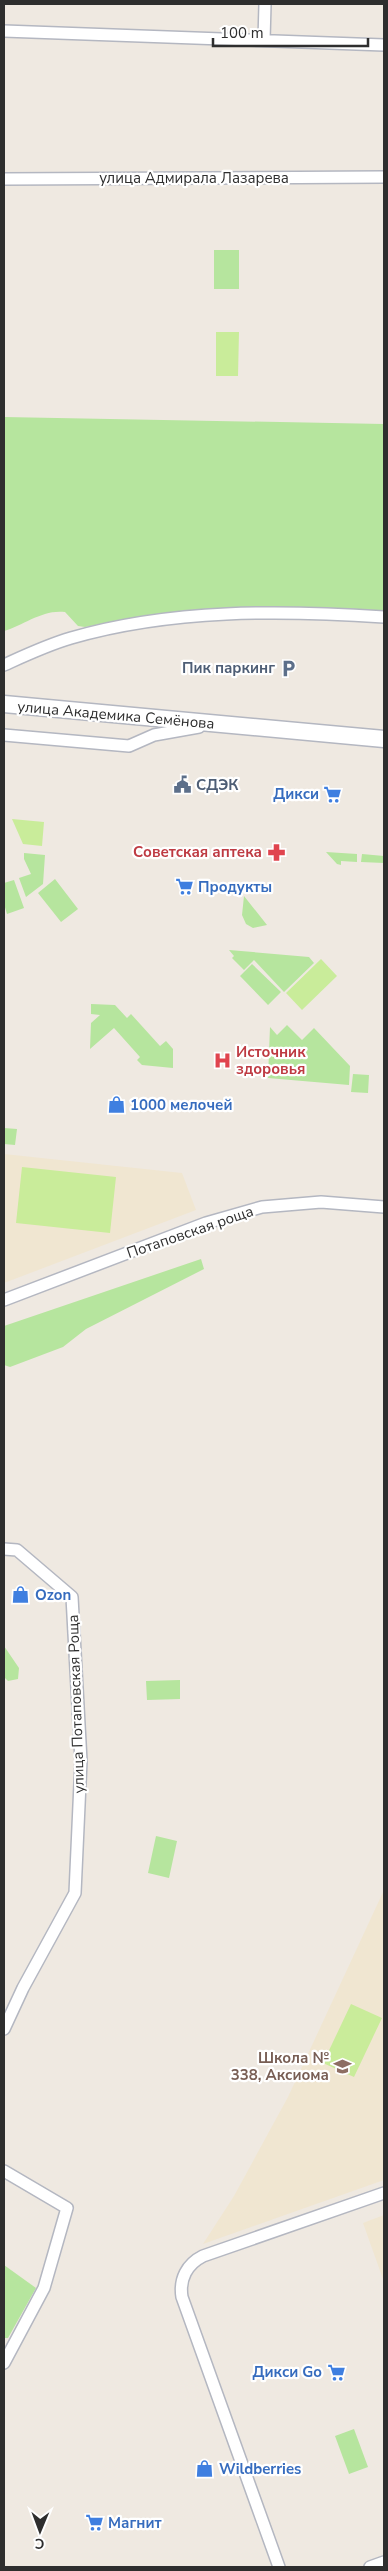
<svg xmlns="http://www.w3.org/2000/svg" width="388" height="2571" font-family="'Nunito Sans',sans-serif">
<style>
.education{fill:#f0e6d1}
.green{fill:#b6e59e}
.pitch{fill:#c9ec9a}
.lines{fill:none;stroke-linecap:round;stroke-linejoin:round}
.street-casing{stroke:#b4b7c1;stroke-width:14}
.secondary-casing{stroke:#b4b7c1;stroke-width:19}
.street{stroke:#fff;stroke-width:11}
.secondary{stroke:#fff;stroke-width:16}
.labels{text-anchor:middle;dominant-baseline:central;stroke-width:4.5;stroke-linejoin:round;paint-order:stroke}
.street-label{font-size:15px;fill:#2e2e2e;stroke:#fff}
.service-label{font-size:15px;font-weight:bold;fill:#4e5e75;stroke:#fff;text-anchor:end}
.shop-label{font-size:15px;font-weight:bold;fill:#366cbe;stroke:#fff;text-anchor:start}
.health-label{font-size:15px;font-weight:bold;fill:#be3a42;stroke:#fff;text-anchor:end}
.education-label{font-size:15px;font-weight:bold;fill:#785e54;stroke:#fff;text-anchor:end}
</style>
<rect width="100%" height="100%" fill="#efe9e1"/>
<path class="education" d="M4,1154L182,1173L196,1210L4,1283Z
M384,1890V2180L203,2244L234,2196L288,2097Z
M384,2215V2282L363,2223Z"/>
<path class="green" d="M214,250H239V289H214Z
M4,417L384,424V611L334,608L212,609L131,618L85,627L78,626L65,612C43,609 24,625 4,631Z
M326,852L357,854V862L341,861V865L337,864Z
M24,853L45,855L43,884L26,897L19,878L31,874L24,859Z
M362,854L384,856V863L361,862Z
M55,879L78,909L61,922L38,893Z
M14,880L24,908L7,914L4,904V883Z
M244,896L267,925L253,928L246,924L242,915Z
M229,950L309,957L314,963L284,992L254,960L244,970L232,958L234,956Z
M252,964L281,992L268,1005L240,976Z
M91,1004L115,1005L127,1018L131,1014L160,1046L166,1041L173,1049V1068L142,1065L137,1060L140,1057L114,1028L90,1049L91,1023L100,1015L91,1014Z
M287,1025L302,1040L314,1028L350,1066L349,1085L268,1078L270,1027L277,1035Z
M353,1074L369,1075L368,1093L351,1092Z
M4,1128L17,1129L15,1145L4,1144Z
M201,1259L204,1269L86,1329L63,1347L10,1367L4,1365V1326Z
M4,1646L19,1668L18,1679L8,1681L4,1677Z
M180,1680V1699L147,1700L146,1681Z
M156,1836L177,1841L169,1878L148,1873Z
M4,2265L36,2288L8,2338H4Z
M354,2429L368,2467L349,2474L335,2436Z"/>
<path class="pitch" d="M216,332H239L238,376H216Z
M12,819L44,822L42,846L23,844Z
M321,959L337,976L302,1010L286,993Z
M22,1167L116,1177L110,1233L16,1223Z
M351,2004L382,2018L354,2077L323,2063Z"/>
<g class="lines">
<defs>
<path id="street" d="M4,31L384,45
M264,40L265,4
M4,179L384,177
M4,665C26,655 47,645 71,638C171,609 281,610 384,617
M4,735L129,746L154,735L199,727
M4,1300L206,1223L262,1207L321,1202L384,1207
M4,1549L17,1550L72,1597L81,1761L75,1893L23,1988L4,2029
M4,2171L67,2208L44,2288L4,2363
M279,2567L182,2297C179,2279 187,2264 203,2256L384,2193
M370,2567L384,2562"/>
<path id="secondary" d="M4,704L384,739"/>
</defs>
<use href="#street" class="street-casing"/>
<use href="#secondary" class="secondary-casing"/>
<use href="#street" class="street"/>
<use href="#secondary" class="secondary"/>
</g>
<defs>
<symbol id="parking-bare" viewBox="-9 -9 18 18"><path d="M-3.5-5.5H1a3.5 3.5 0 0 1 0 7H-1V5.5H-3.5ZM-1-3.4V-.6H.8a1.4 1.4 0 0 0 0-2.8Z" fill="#5c6f8a" stroke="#fff" stroke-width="2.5" paint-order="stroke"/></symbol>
<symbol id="civic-bare" viewBox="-9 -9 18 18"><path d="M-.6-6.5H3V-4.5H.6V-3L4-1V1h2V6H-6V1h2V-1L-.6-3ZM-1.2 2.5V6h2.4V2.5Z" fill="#5c6f8a" stroke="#fff" stroke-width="2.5" paint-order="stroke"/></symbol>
<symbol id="supermarket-bare" viewBox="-9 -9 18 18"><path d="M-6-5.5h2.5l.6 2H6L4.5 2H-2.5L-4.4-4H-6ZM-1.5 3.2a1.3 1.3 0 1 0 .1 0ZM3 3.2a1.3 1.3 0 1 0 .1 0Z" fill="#3f7fe0" stroke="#fff" stroke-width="2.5" paint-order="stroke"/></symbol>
<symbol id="pharmacy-bare" viewBox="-9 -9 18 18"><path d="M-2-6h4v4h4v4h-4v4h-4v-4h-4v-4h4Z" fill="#e0444e" stroke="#fff" stroke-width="2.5" paint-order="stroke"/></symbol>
<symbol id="hospital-bare" viewBox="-9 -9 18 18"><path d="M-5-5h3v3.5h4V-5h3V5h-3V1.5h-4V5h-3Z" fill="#e0444e" stroke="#fff" stroke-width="2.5" paint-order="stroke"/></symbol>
<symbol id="shop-bare" viewBox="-9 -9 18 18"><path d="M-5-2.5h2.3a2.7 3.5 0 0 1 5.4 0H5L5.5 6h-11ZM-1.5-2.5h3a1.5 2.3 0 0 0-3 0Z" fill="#3f7fe0" stroke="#fff" stroke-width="2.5" paint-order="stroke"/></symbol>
<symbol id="school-bare" viewBox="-9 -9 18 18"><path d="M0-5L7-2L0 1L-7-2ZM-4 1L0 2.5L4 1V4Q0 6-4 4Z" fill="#8d6e63" stroke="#fff" stroke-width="2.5" paint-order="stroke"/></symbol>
</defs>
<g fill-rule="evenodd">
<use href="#parking-bare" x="276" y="656" width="25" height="25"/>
<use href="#civic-bare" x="170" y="772" width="25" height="25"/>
<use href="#supermarket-bare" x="320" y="782" width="25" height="25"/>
<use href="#pharmacy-bare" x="264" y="840" width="25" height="25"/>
<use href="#supermarket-bare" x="172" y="874" width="25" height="25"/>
<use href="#hospital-bare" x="210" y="1048" width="25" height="25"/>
<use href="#shop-bare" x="104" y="1092" width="25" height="25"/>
<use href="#shop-bare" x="8" y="1582" width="25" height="25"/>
<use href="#school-bare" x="330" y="2054" width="25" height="25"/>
<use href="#supermarket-bare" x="324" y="2360" width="25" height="25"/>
<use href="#shop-bare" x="192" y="2456" width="25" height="25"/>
<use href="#supermarket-bare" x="82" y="2510" width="25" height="25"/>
</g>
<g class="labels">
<g class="street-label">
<text x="194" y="178">улица Адмирала Лазарева</text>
<text transform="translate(116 715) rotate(5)">улица Академика Семёнова</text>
<text transform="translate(190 1232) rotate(-19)">Потаповская роща</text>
<text transform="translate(76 1704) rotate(-92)">улица Потаповская Роща</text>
</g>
<g class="service-label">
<text x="275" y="668">Пик паркинг</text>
<text x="196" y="785" text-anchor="start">СДЭК</text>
</g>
<g class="shop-label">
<text x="319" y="794" text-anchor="end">Дикси</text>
<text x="198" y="887">Продукты</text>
<text x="130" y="1105">1000 мелочей</text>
<text x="35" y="1595">Ozon</text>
<text x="322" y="2372" text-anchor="end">Дикси Go</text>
<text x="219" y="2469">Wildberries</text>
<text x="108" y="2523">Магнит</text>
</g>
<g class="health-label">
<text x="262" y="852">Советская аптека</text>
<text x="236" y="1052" text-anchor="start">Источник<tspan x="236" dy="17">здоровья</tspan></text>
</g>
<g class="education-label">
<text x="329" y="2058">Школа №<tspan x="329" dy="17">338, Аксиома</tspan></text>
</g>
</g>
<rect width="388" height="2571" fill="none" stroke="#2e2e2e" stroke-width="10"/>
<g transform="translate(40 2531) rotate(181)" stroke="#ffffff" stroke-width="4" paint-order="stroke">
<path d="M0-4L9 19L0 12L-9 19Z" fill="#2e2e2e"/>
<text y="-8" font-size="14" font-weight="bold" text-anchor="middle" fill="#2e2e2e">С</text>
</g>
<path d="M213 38v8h155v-8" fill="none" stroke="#2e2e2e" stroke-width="2.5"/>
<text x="220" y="38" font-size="15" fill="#2e2e2e" stroke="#ffffff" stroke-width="4" paint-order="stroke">100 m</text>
</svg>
